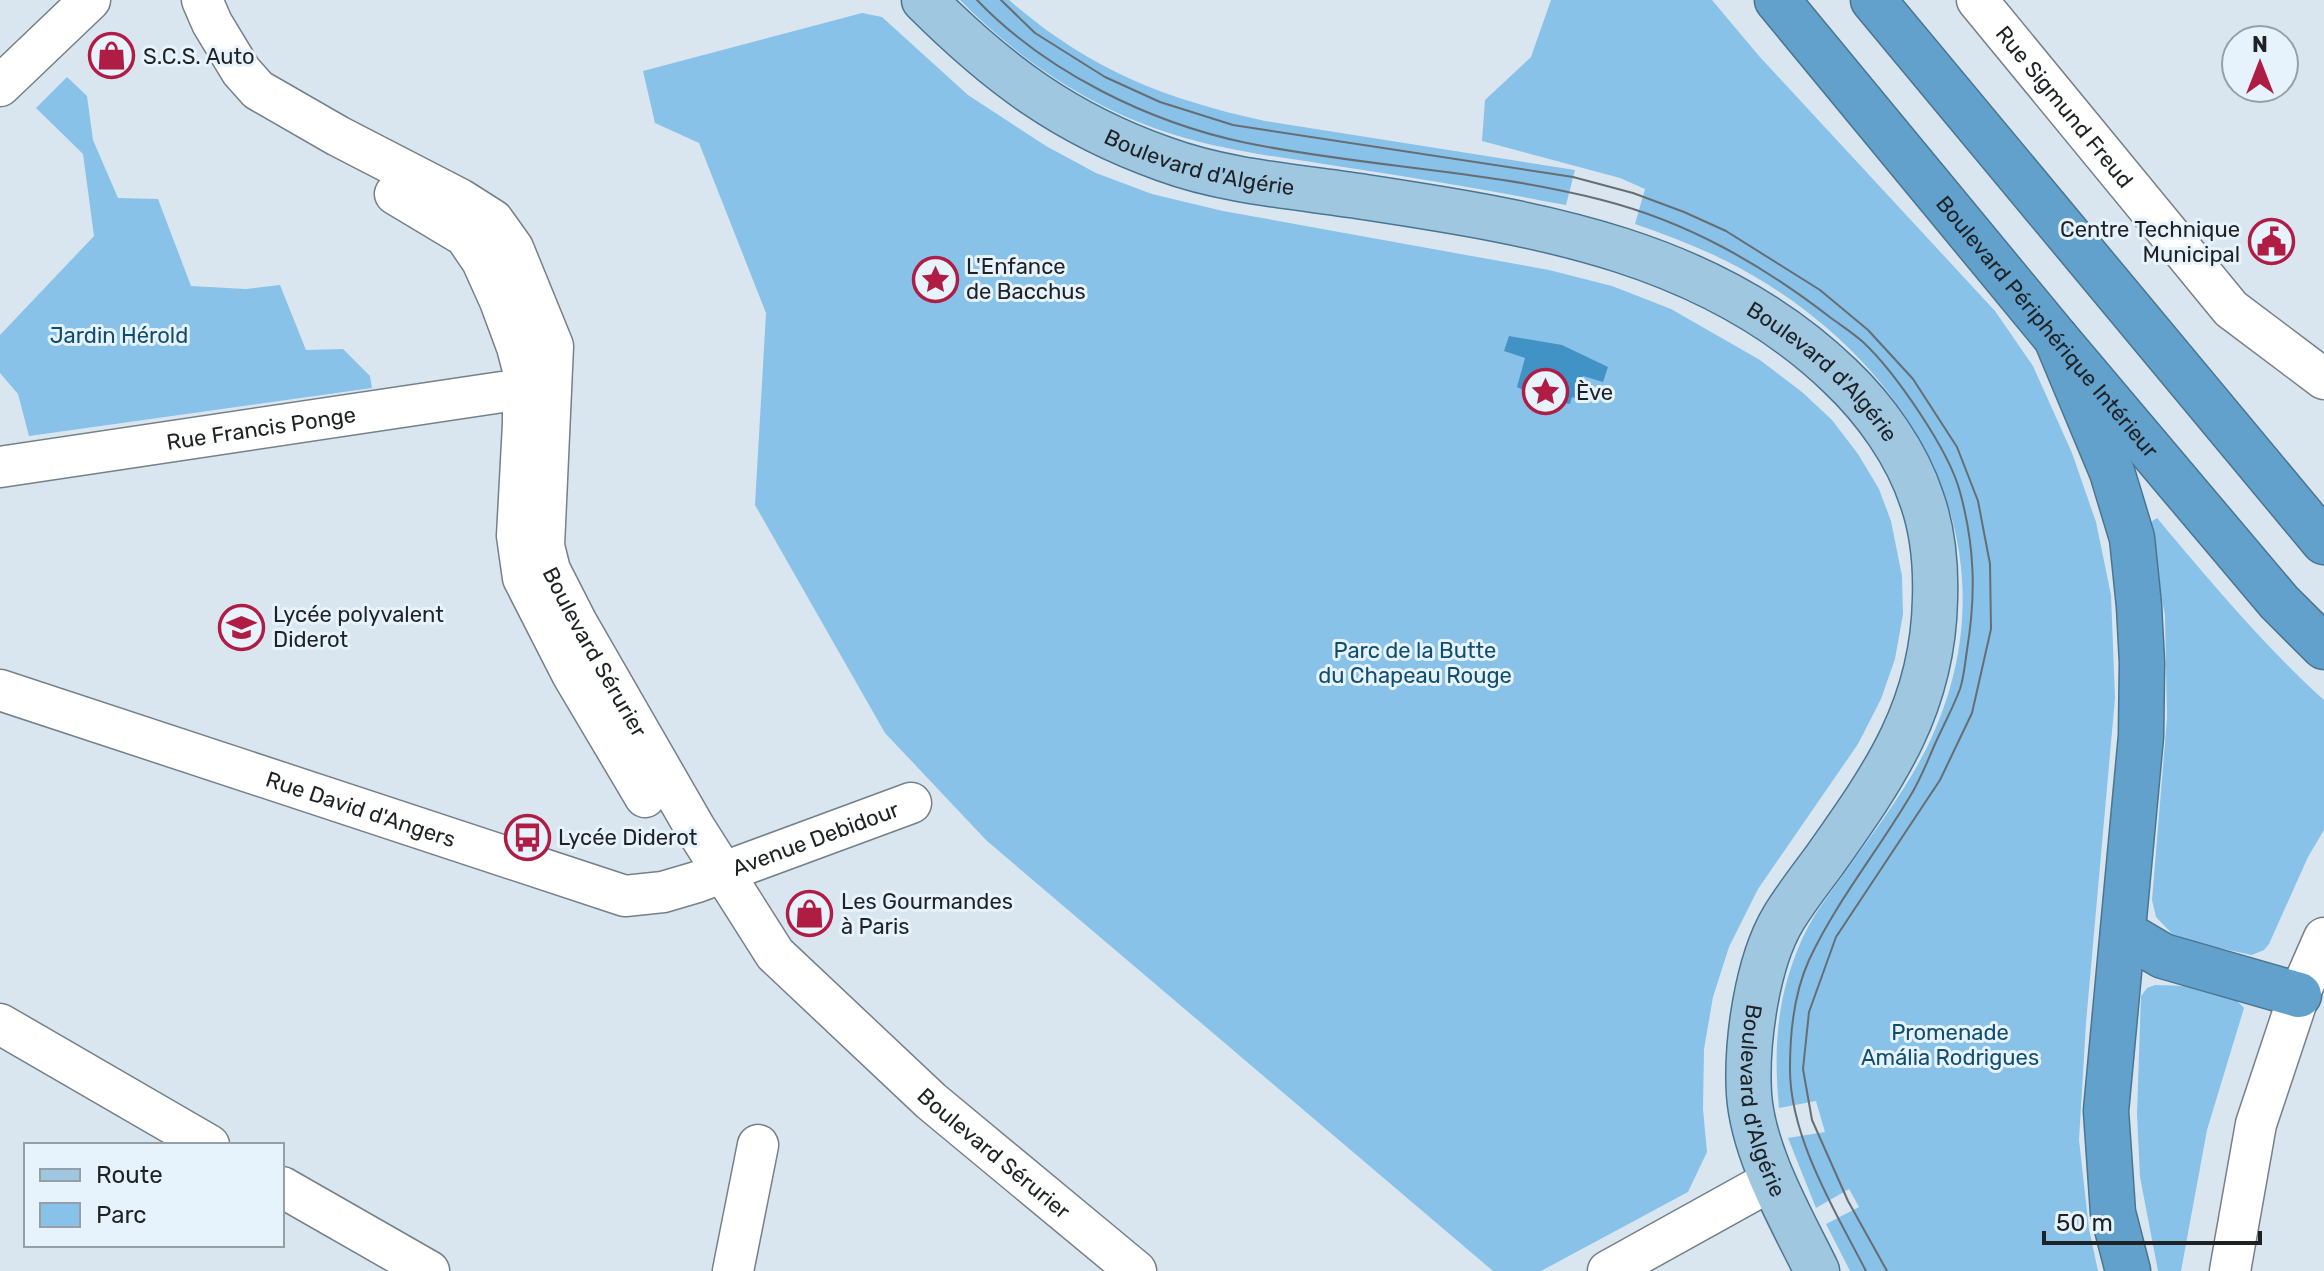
<svg xmlns="http://www.w3.org/2000/svg" width="2324" height="1271" font-family="Rubik,sans-serif">
<style>
.green{fill:#88c2e9}
.water{fill:#4293c5}
.lines{fill:none;stroke-linecap:round;stroke-linejoin:round}
.minor-casing{stroke:#758088;stroke-width:43}
.major-casing{stroke:#4a7591;stroke-width:47}
.highway-casing{stroke:#4a7591;stroke-width:47}
.minor{stroke:#fff;stroke-width:40}
.major{stroke:#a0c7e0;stroke-width:44}
.highway{stroke:#61a1cb;stroke-width:44}
.tram{stroke:#666d73;stroke-width:2}
.labels{text-anchor:middle;dominant-baseline:central;stroke-width:6;stroke-linejoin:round;paint-order:stroke}
.poi-label{font-size:22px;fill:#1e2225;stroke:#e7f3fc;text-anchor:start}
.street-label{font-size:22px;fill:#1e2225;stroke:#e7f3fc}
.park-label{font-size:22px;fill:#104e71;stroke:#e7f3fc}
</style>
<rect width="100%" height="100%" fill="#dae6ef"/>
<path class="green" d="M960,0H1009C1090,70 1162,98 1265,121L1575,170L1566,205C1492,191 1418,178 1343,167C1287,158 1230,152 1175,135C1093,110 1020,61 960,0Z
M1551,0H1712L1759,56L1995,311L2033,366L2072,453L2096,522L2111,595L2115,698L2086,1023L2079,1140L2089,1229L2098,1271H1850L1826,1224L1859,1207L1849,1189L1816,1208L1788,1138L1825,1132L1816,1101L1779,1108C1773,1046 1777,994 1803,937C1814,913 1831,892 1846,871C1876,829 1909,786 1931,739C2014,558 1925,383 1767,284C1725,257 1681,240 1635,224L1645,189L1620,178L1482,141L1485,100L1531,57Z
M862,13L882,17L968,95L1046,146L1096,173L1152,194L1223,211L1549,270L1612,286L1671,309L1760,360L1802,392L1832,420L1858,454L1879,489L1891,521L1902,576L1903,614L1895,659L1881,699L1858,744L1758,889L1729,947L1713,997L1704,1049L1703,1109L1707,1152L1688,1192L1541,1271H1493L987,841L885,733L755,505L766,313L699,143L655,123L643,71Z
M67,77L87,96L93,140L118,198L158,199L191,286L246,289L280,285L306,350L343,349L370,376L372,388L29,436L18,394L0,373V335L94,236L83,154L36,108Z
M2157,518C2210,581 2263,645 2324,700V830L2308,857L2269,944L2264,950L2252,955L2177,939L2156,917L2152,900L2167,718L2165,616L2148,524Z
M2155,985C2182,986 2226,985 2244,1008L2207,1130L2181,1271H2158L2140,1177L2137,1113L2141,996L2147,988Z"/>
<path class="water" d="M1509,336L1562,345L1608,367L1603,382L1583,376L1575,398L1572,397L1570,404L1543,400L1517,387L1525,358L1504,351Z"/>
<g class="lines">
<defs>
<g id="minor">
<path id="s1" d="M202,0L212,23L241,71L258,90L338,136L460,199L493,220L513,248L553,346L544,546L550,570L577,623L695,828L775,954L931,1101L1136,1271"/>
<path id="s2" d="M1977,0L2231,309L2324,379"/>
<path d="M0,86L90,0"/>
<path d="M395,194L465,236L482,261L500,301L517,347L523,370V424L517,536L523,578L572,674L645,797"/>
<path id="s3" d="M0,467L502,392H522"/>
<path id="s4" d="M0,690L625,896L663,892L697,882L911,803"/>
<path d="M0,1024L209,1145"/>
<path d="M282,1187L429,1271"/>
<path d="M733,1271L758,1145"/>
<path d="M1608,1271L1774,1179"/>
<path d="M2230,1271L2256,1124L2299,995L2324,938"/>
</g>
<g id="major">
<path id="s5" d="M924,0C998,74 1065,124 1164,159C1229,183 1303,187 1371,198C1541,224 1712,252 1840,376C1875,409 1907,454 1922,500C1933,531 1936,567 1935,599C1933,708 1884,776 1824,861C1810,880 1795,899 1783,919C1757,963 1746,1042 1749,1094C1753,1153 1791,1218 1817,1271"/>
</g>
<g id="highway">
<path id="s6" d="M1777,0L2056,338L2279,602L2324,647"/>
<path d="M1873,0L2324,542"/>
<path d="M2056,338L2112,472L2132,538L2139,606L2142,663L2141,736L2106,1111L2113,1213L2128,1271"/>
<path d="M2124,933L2163,956L2299,995"/>
</g>
</defs>
<use href="#minor" class="minor-casing"/>
<use href="#major" class="major-casing"/>
<use href="#highway" class="highway-casing"/>
<use href="#minor" class="minor"/>
<use href="#major" class="major"/>
<use href="#highway" class="highway"/>
<path class="tram" d="M977,0C1046,72 1150,123 1247,143C1364,167 1486,170 1602,200C1688,222 1761,264 1831,318C1842,326 1853,333 1863,342C1895,372 1949,450 1960,492C1975,547 1976,595 1967,650C1965,663 1964,677 1960,689C1953,708 1943,726 1935,744C1927,762 1920,781 1909,798C1877,852 1836,902 1809,960C1795,991 1790,1032 1790,1067C1789,1136 1835,1211 1866,1271
M1001,0L1035,33L1105,77L1160,102L1233,125L1573,177L1633,193L1684,212L1726,231L1820,290L1868,330L1913,379L1957,447L1978,501L1990,564L1991,629L1972,713L1940,780L1836,937L1809,1012L1803,1069L1812,1120L1848,1201L1887,1271"/>
</g>
<defs>
<symbol id="shop-ring" viewBox="-11 -11 22 22"><circle r="9.5" fill="#e7f3fc" stroke="#af1c44" stroke-width="1.5"/><path d="M-5-2.5h2.3a2.7 3.5 0 0 1 5.4 0H5L5.5 6h-11ZM-1.5-2.5h3a1.5 2.3 0 0 0-3 0Z" fill="#af1c44"/></symbol>
<symbol id="civic-ring" viewBox="-11 -11 22 22"><circle r="9.5" fill="#e7f3fc" stroke="#af1c44" stroke-width="1.5"/><path d="M-.6-6.5H3V-4.5H.6V-3L4-1V1h2V6H-6V1h2V-1L-.6-3ZM-1.2 2.5V6h2.4V2.5Z" fill="#af1c44"/></symbol>
<symbol id="sight-ring" viewBox="-11 -11 22 22"><circle r="9.5" fill="#e7f3fc" stroke="#af1c44" stroke-width="1.5"/><path d="M0-6L1.8-2.2L6-1.7L2.9 1.2L3.7 5.4L0 3.3L-3.7 5.4L-2.9 1.2L-6-1.7L-1.8-2.2Z" fill="#af1c44"/></symbol>
<symbol id="school-ring" viewBox="-11 -11 22 22"><circle r="9.5" fill="#e7f3fc" stroke="#af1c44" stroke-width="1.5"/><path d="M0-5L7-2L0 1L-7-2ZM-4 1L0 2.5L4 1V4Q0 6-4 4Z" fill="#af1c44"/></symbol>
<symbol id="bus-ring" viewBox="-11 -11 22 22"><circle r="9.5" fill="#e7f3fc" stroke="#af1c44" stroke-width="1.5"/><path d="M-5-6H5V4H4V6H2V4H-2V6H-4V4H-5ZM-3.5-4V0h7V-4ZM-3.5 1.2v1.5H-2V1.2ZM2 1.2v1.5H3.5V1.2Z" fill="#af1c44"/></symbol>
</defs>
<g fill-rule="evenodd">
<use href="#shop-ring" x="86" y="30" width="51" height="51"/>
<use href="#civic-ring" x="2246" y="216" width="51" height="51"/>
<use href="#sight-ring" x="910" y="254" width="51" height="51"/>
<use href="#sight-ring" x="1520" y="366" width="51" height="51"/>
<use href="#school-ring" x="216" y="602" width="51" height="51"/>
<use href="#bus-ring" x="502" y="812" width="51" height="51"/>
<use href="#shop-ring" x="784" y="888" width="51" height="51"/>
</g>
<g class="labels">
<g class="poi-label">
<text x="143" y="56">S.C.S. Auto</text>
<text x="2240" y="229" text-anchor="end">Centre Technique<tspan x="2240" dy="25">Municipal</tspan></text>
<text x="966" y="266">L'Enfance<tspan x="966" dy="25">de Bacchus</tspan></text>
<text x="1576" y="392">Ève</text>
<text x="273" y="614">Lycée polyvalent<tspan x="273" dy="25">Diderot</tspan></text>
<text x="558" y="837">Lycée Diderot</text>
<text x="841" y="901">Les Gourmandes<tspan x="841" dy="25">à Paris</tspan></text>
</g>
<g class="street-label">
<text stroke="none"><textPath href="#s2" startOffset="138">Rue Sigmund Freud</textPath></text>
<text stroke="none"><textPath href="#s5" startOffset="326">Boulevard d'Algérie</textPath></text>
<text stroke="none"><textPath href="#s6" startOffset="424">Boulevard Périphérique Intérieur</textPath></text>
<text stroke="none"><textPath href="#s5" startOffset="996">Boulevard d'Algérie</textPath></text>
<text stroke="none"><textPath href="#s3" startOffset="264">Rue Francis Ponge</textPath></text>
<text stroke="none"><textPath href="#s1" startOffset="834">Boulevard Sérurier</textPath></text>
<text stroke="none"><textPath href="#s4" startOffset="380">Rue David d'Angers</textPath></text>
<text stroke="none"><textPath href="#s4" startOffset="858">Avenue Debidour</textPath></text>
<text stroke="none"><textPath href="#s5" startOffset="1812">Boulevard d'Algérie</textPath></text>
<text stroke="none"><textPath href="#s1" startOffset="1482">Boulevard Sérurier</textPath></text>
</g>
<g class="park-label">
<text x="119" y="335">Jardin Hérold</text>
<text x="1415" y="650">Parc de la Butte<tspan x="1415" dy="25">du Chapeau Rouge</tspan></text>
<text x="1950" y="1032">Promenade<tspan x="1950" dy="25">Amália Rodrigues</tspan></text>
</g>
</g>
<rect x="24" y="1143" width="260" height="104" fill="#e7f3fc" stroke="#979fa6" stroke-width="2"/>
<rect x="40" y="1169" width="40" height="12" fill="#a0c7e0" stroke="#979fa6" stroke-width="2"/>
<text x="96" y="1183" font-size="24" fill="#1e2225">Route</text>
<rect x="40" y="1203" width="40" height="24" fill="#88c2e9" stroke="#979fa6" stroke-width="2"/>
<text x="96" y="1223" font-size="24" fill="#1e2225">Parc</text>
<g transform="translate(2260 64)"><circle r="38" fill="#e7f3fc" stroke="#979fa6" stroke-width="2"/>
<path d="M0-6L14 30L0 20L-14 30Z" fill="#af1c44"/>
<text y="-12" font-size="22" font-weight="bold" text-anchor="middle" fill="#1e2225">N</text>
</g>
<path d="M2044 1231v12h216v-12" fill="none" stroke="#1e2225" stroke-width="4"/>
<text x="2056" y="1231" font-size="24" fill="#1e2225" stroke="#e7f3fc" stroke-width="6" paint-order="stroke">50 m</text>
</svg>
